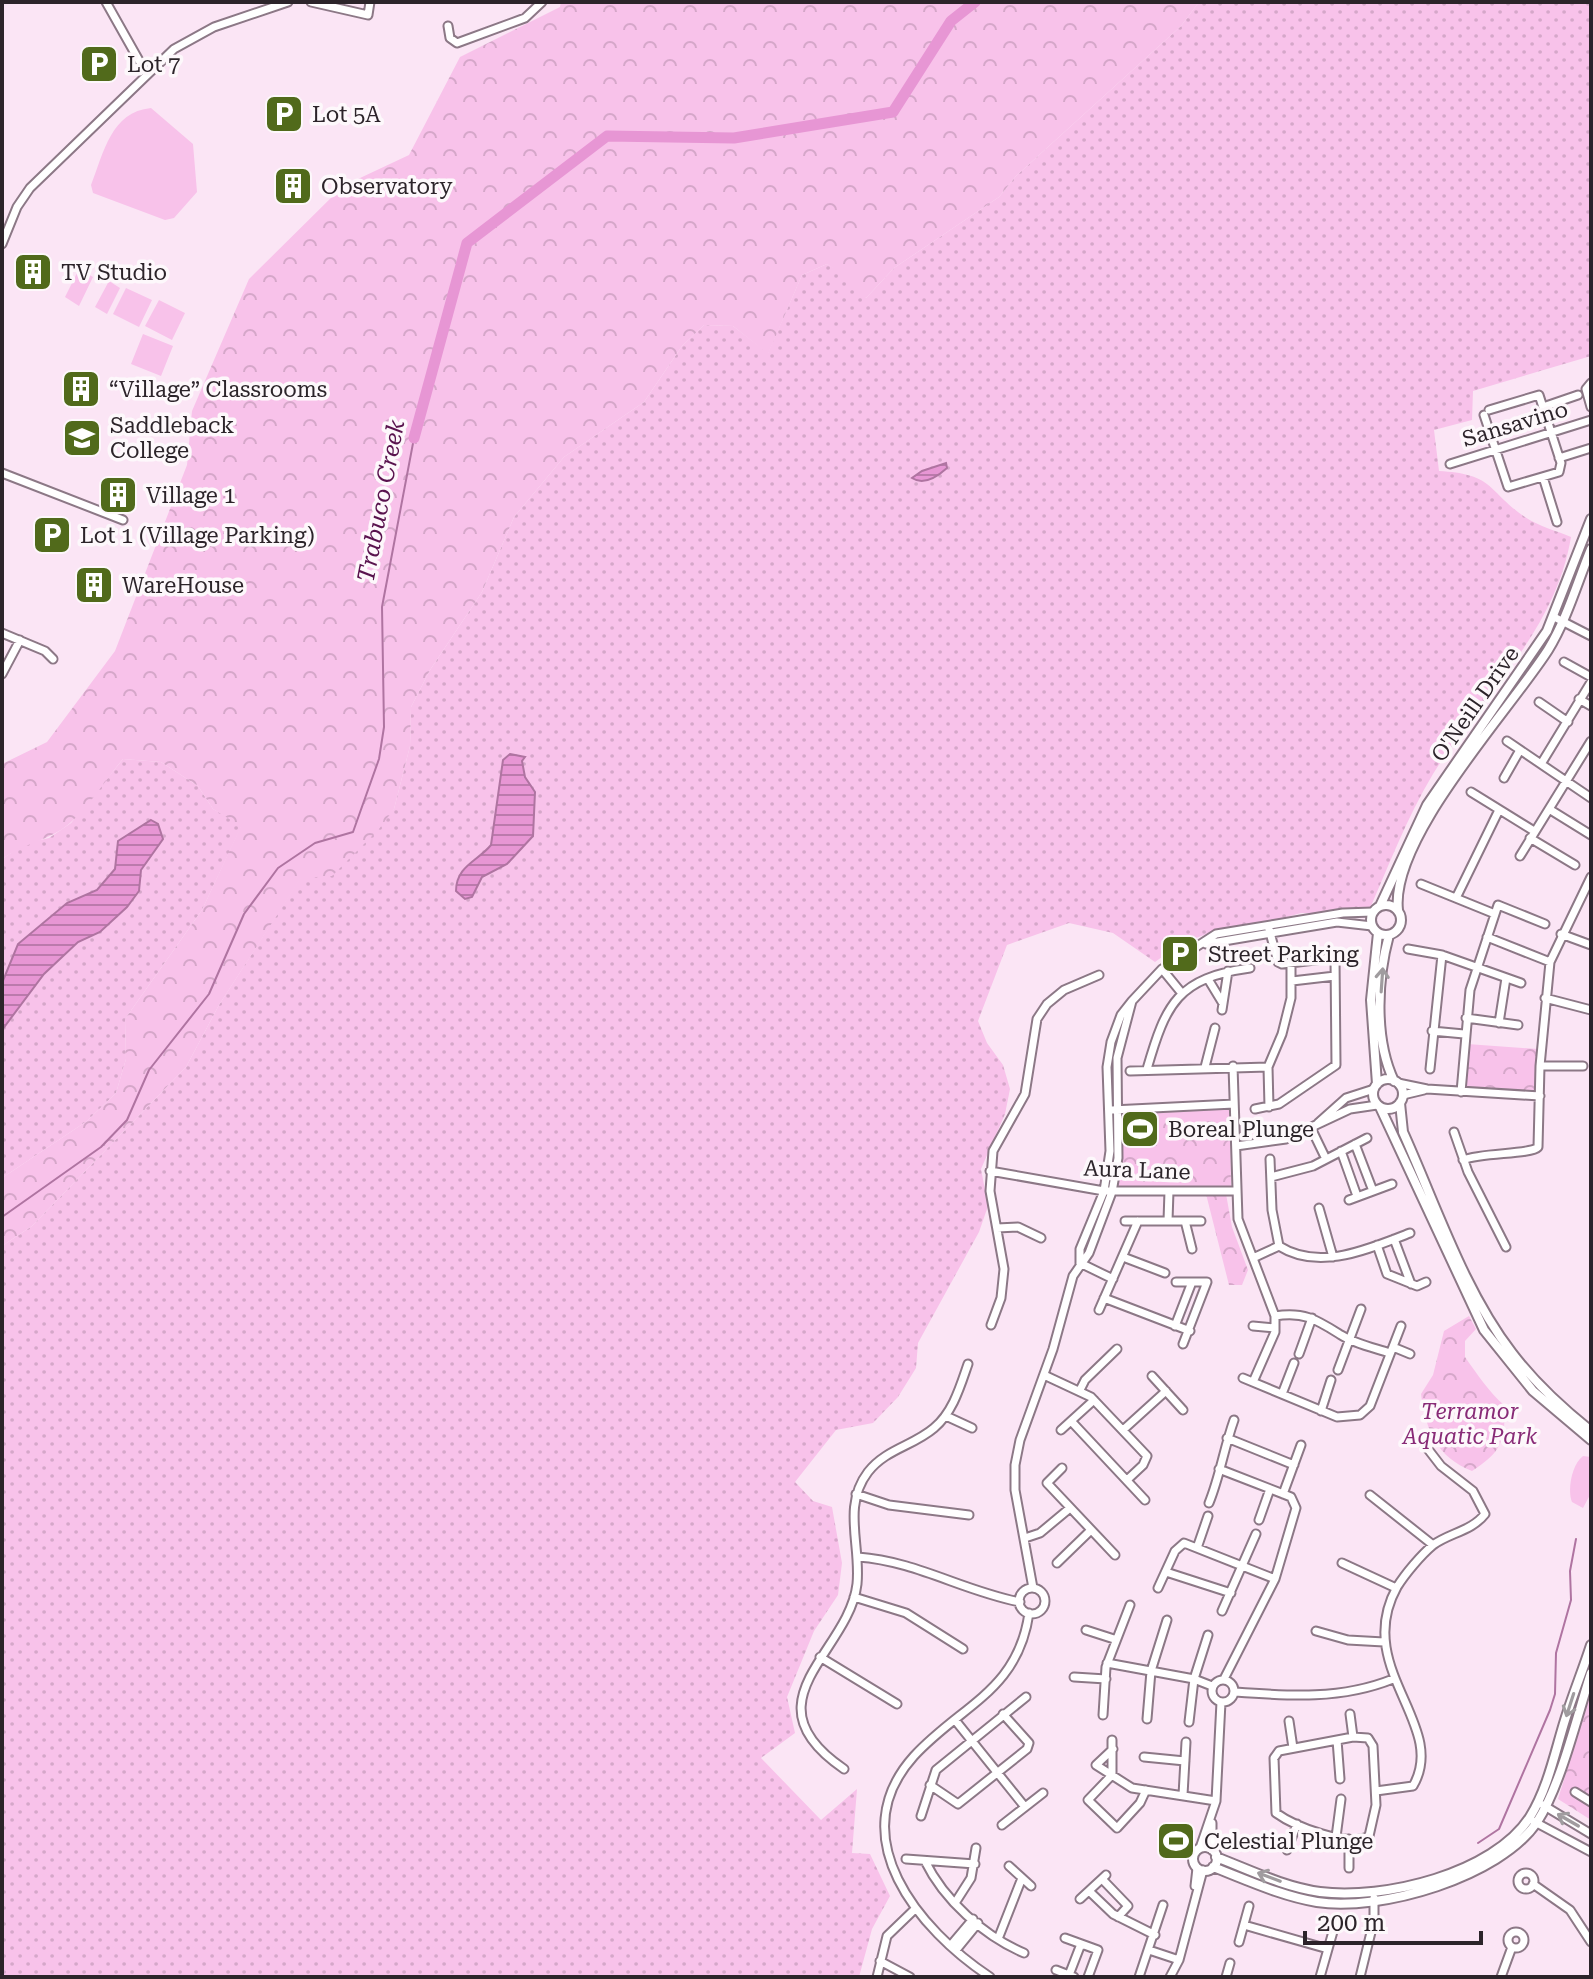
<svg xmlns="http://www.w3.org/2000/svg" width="1593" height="1979" font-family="'Roboto Serif',serif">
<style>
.grass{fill:url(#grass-dots)}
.park{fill:url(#park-crowns)}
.pitch{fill:#f8c2ea}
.water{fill:url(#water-rules);stroke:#af74a1;stroke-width:2}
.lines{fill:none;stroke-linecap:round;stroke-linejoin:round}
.stream{stroke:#af74a1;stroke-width:2}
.river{stroke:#e796d4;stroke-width:11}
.minor-casing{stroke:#8c7886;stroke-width:11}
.major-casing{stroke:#8c7886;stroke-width:12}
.minor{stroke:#fff;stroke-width:7}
.major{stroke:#fff;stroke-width:8}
.oneway{stroke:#a09c9f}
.labels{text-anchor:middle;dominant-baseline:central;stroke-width:7;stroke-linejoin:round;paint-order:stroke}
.poi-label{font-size:22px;fill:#2c242a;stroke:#fdf8fb;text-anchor:start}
.street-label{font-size:22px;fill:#2c242a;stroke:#fdf8fb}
.park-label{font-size:22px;font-style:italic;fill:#882b77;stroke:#fdf8fb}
.water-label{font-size:24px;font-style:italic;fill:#59134e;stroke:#fdf8fb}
</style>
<defs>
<pattern id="grass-dots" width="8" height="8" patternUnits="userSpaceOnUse" patternTransform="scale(2)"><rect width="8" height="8" fill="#f8c2ea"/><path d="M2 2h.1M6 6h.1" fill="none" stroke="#d5a7c9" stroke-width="1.8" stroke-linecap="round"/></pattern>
<pattern id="park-crowns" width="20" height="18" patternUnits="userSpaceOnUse" patternTransform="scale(2)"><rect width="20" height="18" fill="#f8c2ea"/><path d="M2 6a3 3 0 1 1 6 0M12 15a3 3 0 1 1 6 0" fill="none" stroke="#d5a7c9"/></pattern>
<pattern id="water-rules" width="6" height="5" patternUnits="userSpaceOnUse" patternTransform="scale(2)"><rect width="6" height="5" fill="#e796d4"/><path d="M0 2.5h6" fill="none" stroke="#bb7aac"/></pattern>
</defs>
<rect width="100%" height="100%" fill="#fbe5f5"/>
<path class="grass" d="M1199,2H1591V356L1473,391L1472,420L1434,430L1439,471C1495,474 1487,491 1525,517C1538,526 1557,531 1571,537C1555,633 1482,695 1433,774C1407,817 1388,867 1368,913H1301L1262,924L1220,929L1180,944L1155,962L1113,933L1069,923L1007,945L978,1021L987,1043L1003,1065L1010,1089L1005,1114L981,1169L988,1206L979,1232L918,1343L916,1368L898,1397L873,1423L836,1430L795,1482L813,1501L832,1507L842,1563L838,1595L814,1631L787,1697L795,1733L761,1758L821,1820L857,1789L852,1853L870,1854L890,1896L872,1929L859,1977H2V1246L32,1226L186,1067L219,1005L301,877L394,809L410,746L411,707L430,670L482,592L514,517L564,457L644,402L682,346L704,325L733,326L768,353L802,275L827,264L844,274L866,298L894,268L999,197L1016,176L1181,26Z
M123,759L161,762L198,786L213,809L242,825L202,910L125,1019L126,1059L116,1093L87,1121L2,1178V859L26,843L49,838L71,823Z"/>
<path class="park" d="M561,2H1199L1181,26L1016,176L999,197L894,268L866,298C848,288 844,274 827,264L802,275L768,354L733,326L704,325L682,346L644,402L564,457L514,517L482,592L430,670L411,707L410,746L394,809L379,829L332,876L301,878L219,1005L186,1067L32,1226L2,1246V1178L87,1121L116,1093L126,1059L125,1019L202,910L241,826L213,809L198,786L161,762L123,759C105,780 90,806 69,824C50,840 25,843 2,859V764L47,742L115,651L187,465L192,411L249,279L343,186L409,155L460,57L560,7Z
M1467,1044L1538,1049L1535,1093L1464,1088Z
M1118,1110H1230L1231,1186L1119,1187Z
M1206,1194H1226L1232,1227L1248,1270L1242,1285H1229Z
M1469,1316L1476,1329L1465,1341V1357C1477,1374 1489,1392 1504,1405C1506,1440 1502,1452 1472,1471C1437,1457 1426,1431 1421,1394L1433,1375L1444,1331Z
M1591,1693V1820L1558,1799Z"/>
<path class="pitch" d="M151,108L193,144L197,192L174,218L165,220L93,193L91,185C104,152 111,112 151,108Z
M79,269L93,277L79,306L65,297Z
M109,281L120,288L107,314L95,307Z
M126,288L152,300L139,327L113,314Z
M159,300L185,313L172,340L145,326Z
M143,334L173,346L161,376L131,364Z
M1583,1456L1591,1457V1493L1583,1508L1572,1502C1567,1490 1572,1464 1583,1456Z"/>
<path class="water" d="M946,463L947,468C937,477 924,486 912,478L922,471Z
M510,754L525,757L522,761L525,777L535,792L533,836L507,864L482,877L472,897L465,899L456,891C456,866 478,861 491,845L503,760Z
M151,820L158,824L163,839L141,870L139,891L127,907L100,932L78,942L44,974L2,1030V983L18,944L67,903L97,890L115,869L118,841Z"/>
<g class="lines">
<path class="stream" d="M2,1217L101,1147L127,1120L149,1070L209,994L244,914L278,868L315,843L353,832L379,759L384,727L382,607L414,438
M1478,1843L1499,1829L1550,1710L1555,1694L1556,1653L1571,1600L1570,1571L1576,1539"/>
<path class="river" d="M414,438L467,243L607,136L734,138L893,112L951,21L975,2"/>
<defs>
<path id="minor" d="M106,2L146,73
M311,2L368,15L370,2
M448,26L450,38L457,43L525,18L542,2
M2,244L17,207L30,188L174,49L214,27L288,2
M1591,383L1586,389L1591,407
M1543,407L1578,395
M1484,415L1508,487L1559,472L1561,463L1539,395L1489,410
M1559,458L1591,448
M1450,464L1591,420
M2,473L123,520
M1543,477L1557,522
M1554,617L1591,636
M2,633L45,651L53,659
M1564,662L1591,677
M2,674L20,640
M1579,699L1591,706
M1539,702L1568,722
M1507,741L1591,798
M1541,764L1591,682
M1504,778L1520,750
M1471,792L1534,831
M1549,809L1591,835
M1530,838L1575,865
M1520,856L1591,741
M1421,884L1495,914
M1456,898L1499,810
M1269,929L1278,962L1282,964L1348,956
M1561,934L1591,945
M1487,937L1550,962
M1206,944L1337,922L1372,926
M1408,949L1442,955L1521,983
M1162,969L1180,991
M1208,979L1222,1002
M1292,981L1335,976
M1545,998L1591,1010
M1222,1010L1228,971
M1466,1018L1518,1025
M1499,1023L1506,978
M1432,1031L1464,1034
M1233,1066L1238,1219L1275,1316V1332L1253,1382
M1540,1066H1583
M1205,1067L1215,1028
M1147,1069C1166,1003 1178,978 1250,968
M1430,1069L1442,955
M1130,1071L1268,1067
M1398,1083L1427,1089L1540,1096
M1461,1092L1470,990L1498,905L1545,924
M1403,1095L1424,1090
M1269,1107L1268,1067L1282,1034L1291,998V964
M1255,1109L1279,1104L1336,1065L1335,958
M1112,1110L1234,1104
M1318,1123L1346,1098L1374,1089
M1311,1128L1325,1157
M1454,1132L1468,1172L1506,1247
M1355,1144L1373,1191
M1236,1146L1286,1139L1350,1109L1377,1105
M1341,1151L1357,1196
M1270,1159L1272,1210L1279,1246
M1463,1160C1483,1152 1530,1155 1538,1147L1540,1066L1550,962L1591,877
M990,1171L1104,1191H1235
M1271,1177L1313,1166L1367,1138
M1349,1200L1392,1184
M1319,1208L1333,1257
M1125,1221H1201
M1168,1221L1169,1191
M1185,1221L1192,1249
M997,1228L1018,1227L1041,1238
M1394,1239L1411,1284
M1377,1245L1387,1274L1417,1286L1426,1282
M1279,1246C1320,1272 1370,1248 1410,1233
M1123,1257L1165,1273
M1253,1258L1279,1246
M1080,1263V1249L1104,1191L1110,1151L1107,1067L1111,1042L1121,1015L1132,1001L1162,969L1216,934L1343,913L1373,912
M1080,1263L1113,1279
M1176,1282H1207L1183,1344
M1104,1298L1190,1331
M1099,1310L1138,1221
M1275,1316C1304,1311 1317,1320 1341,1335C1355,1344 1375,1348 1390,1353
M991,1325L1001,1298L1004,1269L990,1191L993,1151L1025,1094L1037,1019L1047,1004L1064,990L1099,975
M1175,1326L1192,1282
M1253,1326L1275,1328
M1393,1347L1410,1354
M1299,1354L1312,1318
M1338,1370L1361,1309
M1044,1375L1091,1397L1147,1456L1143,1465L1127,1480
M1152,1376L1183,1410
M1243,1378L1337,1417L1360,1415L1370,1406L1401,1326
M1080,1390L1085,1380L1117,1349
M1282,1394L1294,1363
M1321,1411L1331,1380
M946,1416L972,1428
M1071,1421L1145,1500
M1061,1430L1094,1400
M1123,1430L1166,1391
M1227,1438L1294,1465
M1062,1468L1047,1483L1115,1555
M1219,1469L1291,1497L1296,1508L1275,1579L1224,1679
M856,1494L889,1505L969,1515
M1283,1494L1301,1445
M1370,1495L1433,1545
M1209,1503C1220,1476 1224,1448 1234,1420
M1259,1520L1270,1489
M1025,1538L1040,1533L1070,1508
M1197,1548L1208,1516
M858,1557C916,1561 963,1591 1020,1602
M1057,1563L1091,1530
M1342,1563L1396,1588
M1166,1572L1231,1593
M1033,1588L1015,1490V1465L1020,1440L1053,1349L1073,1276L1089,1253L1112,1192L1118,1158L1117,1058L1132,1001
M1158,1588L1175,1551L1184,1543L1275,1579
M1019 1601a13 13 0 1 1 26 0a13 13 0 1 1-26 0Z
M854,1597L906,1613L963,1649
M1222,1611L1256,1534
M1086,1630L1114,1639
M1316,1631L1348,1640L1384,1642
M820,1657L897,1704
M1107,1663L1194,1679L1212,1686
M1074,1677L1106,1679
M1212 1691a11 11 0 1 1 22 0a11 11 0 1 1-22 0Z
M1234,1692C1289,1696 1341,1700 1393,1679
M1350,1714L1353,1737
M1103,1715L1106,1667L1130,1605
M1147,1719L1151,1671L1167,1620
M955,1720L1025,1807
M1289,1721L1293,1748
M1189,1722L1194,1679L1208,1635
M1353,1737L1368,1738L1373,1746L1376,1805L1369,1836C1349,1848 1294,1826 1276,1813L1274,1758L1279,1751Z
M1112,1740V1775L1088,1800L1117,1828L1140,1803L1146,1790
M1337,1740L1340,1779
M1113,1749L1096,1765L1132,1788L1216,1801
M1144,1757L1185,1761
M844,1769C744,1701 849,1653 857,1584C861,1545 842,1506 868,1472C886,1449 913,1446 934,1428C953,1412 960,1387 968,1364
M930,1785L958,1804L1027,1749L1029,1743L1003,1714
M1376,1791L1413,1786C1449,1725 1352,1668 1397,1587C1405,1574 1421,1555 1433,1545C1449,1533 1472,1531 1485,1514L1473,1491L1441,1466L1424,1444
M1575,1792L1591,1802
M1183,1795L1186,1742
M1543,1805L1591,1834
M921,1816L936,1770L1026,1697
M1533,1821L1591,1852
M1002,1825L1043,1793
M1336,1837L1341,1799
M1349,1839V1868
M1200,1848L1216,1801L1221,1702
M1212,1850V1823
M1287,1850L1297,1824
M906,1859L975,1864
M925,1861C944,1900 984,1936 1024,1953
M1009,1866L1031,1886
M1518 1881a8 8 0 1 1 16 0a8 8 0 1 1-16 0Z
M1102,1879L1128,1906L1118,1917
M1533,1884L1570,1910L1591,1942
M1195,1886L1197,1868
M1089,1891L1113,1914L1155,1935
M1080,1899L1106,1875
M955,1903L971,1878L976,1848
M1244,1925L1328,1949
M1508 1940a8 8 0 1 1 16 0a8 8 0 1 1-16 0Z
M1065,1938L1098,1950L1088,1977
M998,1939L1022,1878
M1239,1942L1249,1906
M951,1945L973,1919
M956,1950L978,1923
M1149,1950L1179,1960
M880,1961L910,1977
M1056,1970L1074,1977
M1069,1975L1081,1944
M877,1977L887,1936L915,1909
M990,1977C919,1930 841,1837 914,1756C961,1705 1018,1691 1029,1613
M1139,1977L1163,1905
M1170,1977L1179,1960L1203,1870
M1226,1977L1230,1963
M1320,1977L1336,1921
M1360,1977L1374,1920V1898
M1501,1977L1512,1947"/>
<path id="major" d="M1371 920a15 15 0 1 1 30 0a15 15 0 1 1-30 0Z
M1380,906L1427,805L1547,631L1591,519
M1398,910C1390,838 1509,711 1548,650C1567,619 1577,583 1591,549
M1389,935C1377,979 1374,1039 1394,1081
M1373 1094a15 15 0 1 1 30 0a15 15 0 1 1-30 0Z
M1377,1084L1371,1000L1378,933
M1400,1103L1403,1132C1436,1205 1463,1289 1512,1353C1535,1383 1562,1408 1591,1431
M1380,1107L1484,1330L1533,1391L1591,1440
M1193 1859a12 12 0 1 1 24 0a12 12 0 1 1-24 0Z
M1216,1857C1250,1870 1284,1887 1320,1892C1384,1900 1493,1874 1530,1817C1548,1788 1555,1752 1565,1720C1573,1694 1583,1670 1591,1645
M1213,1867C1247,1880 1281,1896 1317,1902C1380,1912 1500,1877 1537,1822C1561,1785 1577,1716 1591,1673"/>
</defs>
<use href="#minor" class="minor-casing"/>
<use href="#major" class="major-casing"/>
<use href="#minor" class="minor"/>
<use href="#major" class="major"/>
</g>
<defs><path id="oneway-shaft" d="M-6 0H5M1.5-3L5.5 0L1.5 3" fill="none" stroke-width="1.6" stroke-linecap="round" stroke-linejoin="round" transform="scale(2)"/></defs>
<g class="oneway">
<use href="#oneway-shaft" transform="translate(1382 980) rotate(-86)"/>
<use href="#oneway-shaft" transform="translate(1570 1705) rotate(108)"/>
<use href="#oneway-shaft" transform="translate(1568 1820) rotate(-150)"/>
<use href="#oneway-shaft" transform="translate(1269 1877) rotate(-159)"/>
</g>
<defs>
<symbol id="parking-square" viewBox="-11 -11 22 22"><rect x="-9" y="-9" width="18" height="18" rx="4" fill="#516a1b" stroke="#fdf8fb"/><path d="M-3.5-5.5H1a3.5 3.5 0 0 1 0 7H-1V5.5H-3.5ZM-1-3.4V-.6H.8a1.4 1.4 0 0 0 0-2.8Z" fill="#fff"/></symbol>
<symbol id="building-square" viewBox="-11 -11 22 22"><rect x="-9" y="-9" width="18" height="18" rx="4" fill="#516a1b" stroke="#fdf8fb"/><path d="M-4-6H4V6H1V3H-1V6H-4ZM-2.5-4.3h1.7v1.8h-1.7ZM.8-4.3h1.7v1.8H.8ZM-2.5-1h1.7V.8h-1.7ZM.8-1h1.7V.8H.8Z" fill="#fff"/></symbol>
<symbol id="university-square" viewBox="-11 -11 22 22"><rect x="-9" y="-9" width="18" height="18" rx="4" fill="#516a1b" stroke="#fdf8fb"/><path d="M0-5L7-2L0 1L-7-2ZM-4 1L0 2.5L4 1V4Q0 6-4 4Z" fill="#fff"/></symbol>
<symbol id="stadium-square" viewBox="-11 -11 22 22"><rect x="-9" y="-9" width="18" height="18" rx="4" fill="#516a1b" stroke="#fdf8fb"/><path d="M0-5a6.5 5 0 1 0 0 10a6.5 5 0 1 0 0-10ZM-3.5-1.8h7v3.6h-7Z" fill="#fff"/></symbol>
</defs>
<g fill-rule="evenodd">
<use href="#parking-square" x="77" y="42" width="44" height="44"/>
<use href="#parking-square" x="262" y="92" width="44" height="44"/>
<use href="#building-square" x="271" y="164" width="44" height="44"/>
<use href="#building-square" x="11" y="250" width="44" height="44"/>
<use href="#building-square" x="59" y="367" width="44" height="44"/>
<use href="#university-square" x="60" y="416" width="44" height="44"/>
<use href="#building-square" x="96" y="473" width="44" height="44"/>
<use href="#parking-square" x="30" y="513" width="44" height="44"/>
<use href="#building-square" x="72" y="563" width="44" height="44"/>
<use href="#parking-square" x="1158" y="932" width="44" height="44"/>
<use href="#stadium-square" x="1118" y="1107" width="44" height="44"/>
<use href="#stadium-square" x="1154" y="1819" width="44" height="44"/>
</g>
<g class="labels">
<g class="poi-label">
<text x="127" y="64">Lot 7</text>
<text x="312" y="114">Lot 5A</text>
<text x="321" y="186">Observatory</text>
<text x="61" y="272">TV Studio</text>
<text x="109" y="389">“Village” Classrooms</text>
<text x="110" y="425">Saddleback<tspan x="110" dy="25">College</tspan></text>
<text x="146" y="495">Village 1</text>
<text x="80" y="535">Lot 1 (Village Parking)</text>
<text x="122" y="585">WareHouse</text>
<text x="1208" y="954">Street Parking</text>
<text x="1168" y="1129">Boreal Plunge</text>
<text x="1204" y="1841">Celestial Plunge</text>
</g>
<g class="street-label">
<text transform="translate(1515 424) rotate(-17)">Sansavino</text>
<text transform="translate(1475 704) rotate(-55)">O'Neill Drive</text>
<text transform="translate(1137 1170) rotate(2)">Aura Lane</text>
</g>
<g class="park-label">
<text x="1470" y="1411">Terramor<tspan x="1470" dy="25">Aquatic Park</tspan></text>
</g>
<g class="water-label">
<text transform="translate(381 501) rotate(-79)">Trabuco Creek</text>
</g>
</g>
<rect width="1593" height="1979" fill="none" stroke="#2c242a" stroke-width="8"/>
<path d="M1305 1931v12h176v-12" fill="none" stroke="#2c242a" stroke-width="4"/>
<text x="1317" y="1931" font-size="24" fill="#2c242a" stroke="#fdf8fb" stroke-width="6" paint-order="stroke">200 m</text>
</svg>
